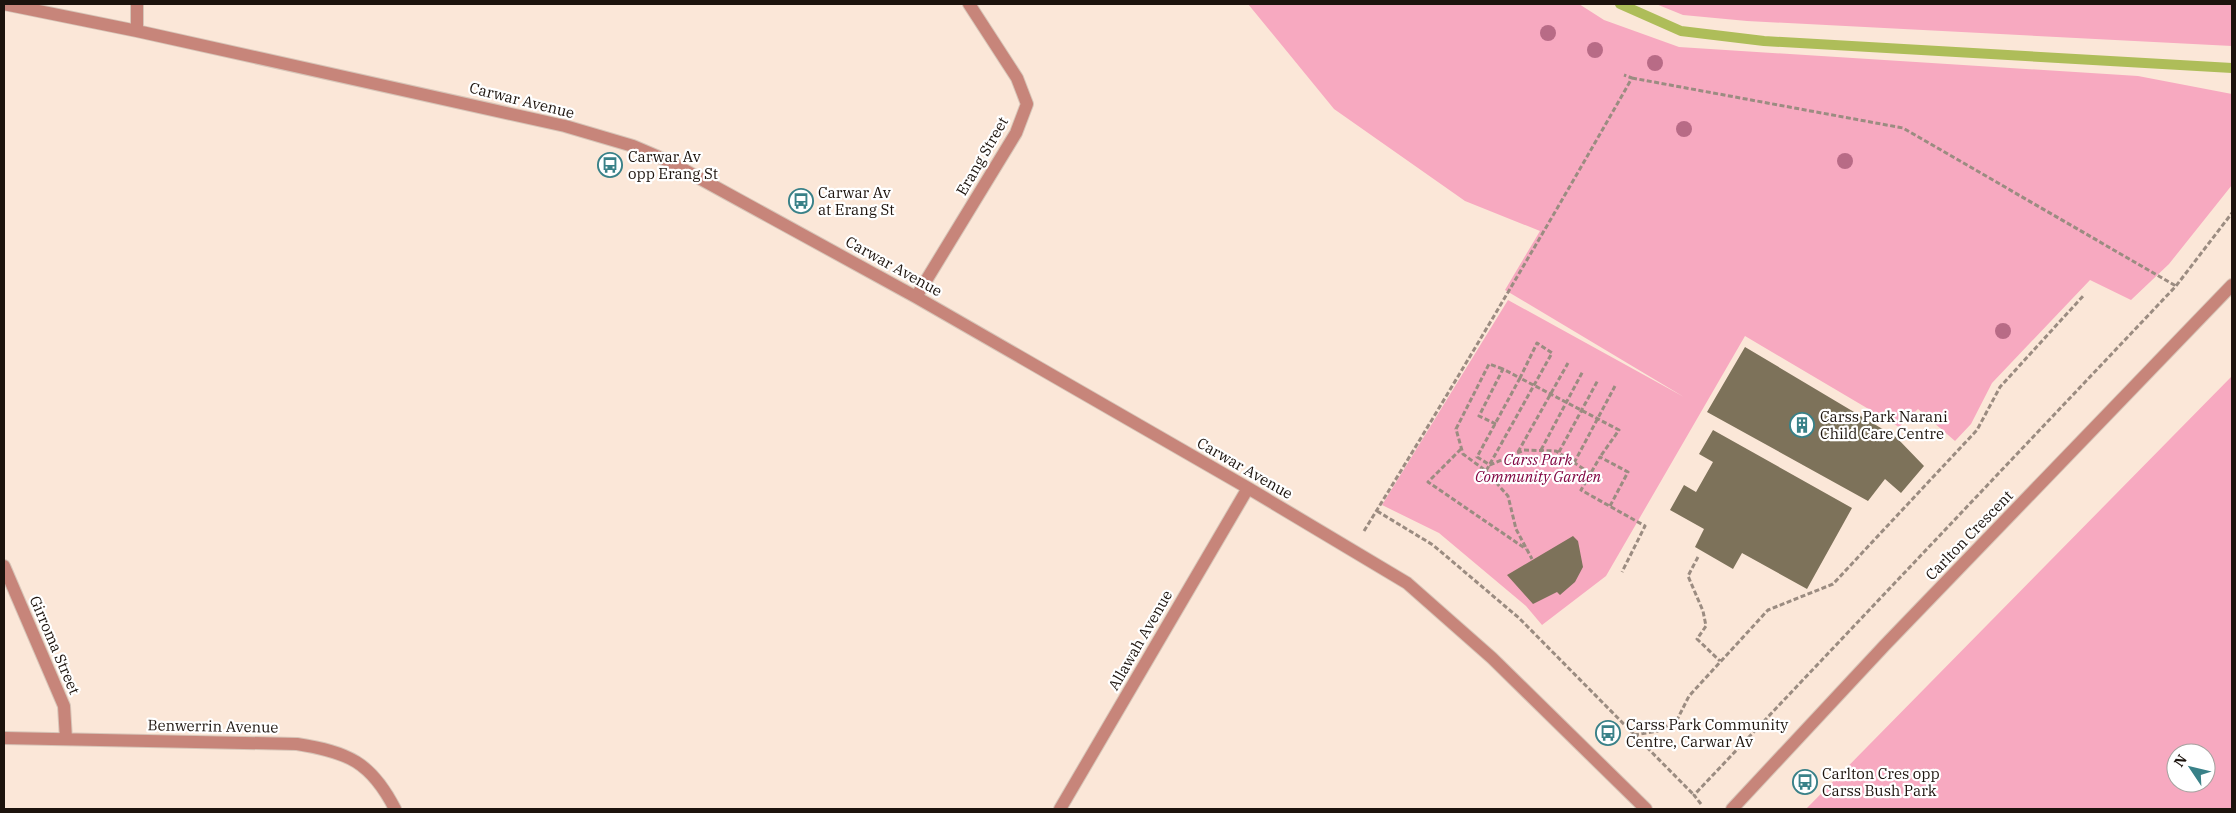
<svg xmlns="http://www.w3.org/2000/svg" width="2236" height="813" font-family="'IBM Plex Serif',serif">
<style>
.green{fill:#f7a9c0;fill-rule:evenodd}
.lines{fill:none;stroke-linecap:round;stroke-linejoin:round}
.stream{stroke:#aebd59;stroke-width:10}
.building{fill:#7d725a}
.minor-casing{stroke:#d7c5b8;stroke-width:14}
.path{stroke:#9b8c81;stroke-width:3;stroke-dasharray:5 2.5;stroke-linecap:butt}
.minor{stroke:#c7857a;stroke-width:12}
.tree{fill:#b86b86}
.labels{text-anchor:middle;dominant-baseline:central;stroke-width:4.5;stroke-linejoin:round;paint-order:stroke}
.street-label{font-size:15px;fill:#1c130d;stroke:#fff}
.poi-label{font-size:15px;fill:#1c130d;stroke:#fff;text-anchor:start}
.park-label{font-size:15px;font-style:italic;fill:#820643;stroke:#fff}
</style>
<rect width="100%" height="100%" fill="#fbe7d8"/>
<path class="green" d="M1248,4H1579L1604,20L1679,47L2138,76L2232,94V185L2169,264L2131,300L2090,280L1992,383L1971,424L1955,441L1918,409L1899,427L1745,336L1606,576L1542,625L1526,606L1439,533L1382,505L1508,300L1684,397L1505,290L1540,231L1465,201L1334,109Z
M1656,4H2232V46L1747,21L1683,15Z
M2232,376V809H1806ZM2176,753H2206V783H2176Z"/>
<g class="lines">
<path class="stream" d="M1620,4L1681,31L1764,41L2232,68"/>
</g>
<path class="building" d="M1745,347L1896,437L1924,466L1901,493L1885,479L1868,501L1707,412Z
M1713,430L1852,508L1807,589L1742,553L1733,569L1695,547L1704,529L1670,510L1684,485L1696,492L1713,462L1699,454Z
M1573,536L1578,541L1583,567L1575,582L1560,595L1557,592L1533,604L1507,575Z"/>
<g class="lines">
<defs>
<path id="minor" d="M4,4L137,31L565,126L633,146L668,161L916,297L1248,488L1407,583L1492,658L1646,809
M137,4V31
M916,297L1016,133L1027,104L1017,78L969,4
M4,566L64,706L66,739
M4,738L297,744C348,752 371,762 395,809
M1060,809L1248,488
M1732,809L1885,645L2232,285"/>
</defs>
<use href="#minor" class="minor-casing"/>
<path class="path" d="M1632,78L1903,128L2176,286
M1496,424L1479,416L1503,369L1520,378L1537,343L1552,353L1486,471L1463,454L1456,429L1489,364L1503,369
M1461,449L1428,482L1526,549
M1541,450L1583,371
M1518,452L1568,363
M1559,452L1598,380
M1574,463L1615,386
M1486,471L1508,496L1516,529L1532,559
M1590,473L1556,451L1524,450L1490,465L1477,457L1520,378L1619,430L1600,457
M1610,506L1628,472L1600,457L1581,490L1645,526L1622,572
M1377,511L1433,545L1519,618L1694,795
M1364,531C1456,382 1545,231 1632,78L1624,75
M1698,557L1688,576L1703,611L1706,626L1697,639L1720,661
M1634,735L1658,731L1677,720L1689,696L1768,610L1833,584L1977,430L2000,387L2084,295
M1701,804L1694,795L2176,286L2232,213"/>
<use href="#minor" class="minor"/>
</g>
<g class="tree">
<circle cx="1548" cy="33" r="8"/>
<circle cx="1595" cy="50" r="8"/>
<circle cx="1655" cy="63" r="8"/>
<circle cx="1684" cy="129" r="8"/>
<circle cx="1845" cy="161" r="8"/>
<circle cx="2003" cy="331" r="8"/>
</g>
<defs>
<symbol id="bus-ring" viewBox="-11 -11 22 22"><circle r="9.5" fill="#fff" stroke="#398188" stroke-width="1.5"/><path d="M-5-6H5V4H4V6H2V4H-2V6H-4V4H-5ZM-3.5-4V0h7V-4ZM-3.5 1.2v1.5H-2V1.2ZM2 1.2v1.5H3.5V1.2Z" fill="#398188"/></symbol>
<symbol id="building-ring" viewBox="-11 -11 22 22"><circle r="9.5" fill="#fff" stroke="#398188" stroke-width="1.5"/><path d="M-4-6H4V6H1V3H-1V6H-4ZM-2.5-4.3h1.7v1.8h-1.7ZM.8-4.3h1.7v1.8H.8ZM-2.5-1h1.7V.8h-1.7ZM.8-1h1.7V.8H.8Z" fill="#398188"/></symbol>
</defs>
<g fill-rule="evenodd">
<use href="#bus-ring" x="596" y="151" width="28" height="28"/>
<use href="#bus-ring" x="787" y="187" width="28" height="28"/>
<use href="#building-ring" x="1788" y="411" width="28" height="28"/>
<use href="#bus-ring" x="1594" y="719" width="28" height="28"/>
<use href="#bus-ring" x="1791" y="768" width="28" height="28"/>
</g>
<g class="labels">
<g class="street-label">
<text transform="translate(522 100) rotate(14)">Carwar Avenue</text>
<text transform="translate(982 156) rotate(-60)">Erang Street</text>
<text transform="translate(894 266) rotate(29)">Carwar Avenue</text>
<text transform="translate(1245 468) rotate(30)">Carwar Avenue</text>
<text transform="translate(1969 535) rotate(-46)">Carlton Crescent</text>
<text transform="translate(1140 640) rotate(-60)">Allawah Avenue</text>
<text transform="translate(55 645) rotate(67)">Girroma Street</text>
<text transform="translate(213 726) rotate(1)">Benwerrin Avenue</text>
</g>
<g class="poi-label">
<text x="628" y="156">Carwar Av<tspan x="628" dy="17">opp Erang St</tspan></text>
<text x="818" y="192">Carwar Av<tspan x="818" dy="17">at Erang St</tspan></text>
<text x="1820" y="416">Carss Park Narani<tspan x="1820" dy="17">Child Care Centre</tspan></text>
<text x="1626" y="724">Carss Park Community<tspan x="1626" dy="17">Centre, Carwar Av</tspan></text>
<text x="1822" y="773">Carlton Cres opp<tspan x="1822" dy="17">Carss Bush Park</tspan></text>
</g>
<g class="park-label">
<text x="1538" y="459">Carss Park<tspan x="1538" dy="17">Community Garden</tspan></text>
</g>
</g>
<rect width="2236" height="813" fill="none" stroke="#1c130d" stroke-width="10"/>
<g transform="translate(2191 768) rotate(305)"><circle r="24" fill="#ffffff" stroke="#a4a19e"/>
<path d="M0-4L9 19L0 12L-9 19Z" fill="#398188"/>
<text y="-8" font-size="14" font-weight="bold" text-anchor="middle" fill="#1c130d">N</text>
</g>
</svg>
